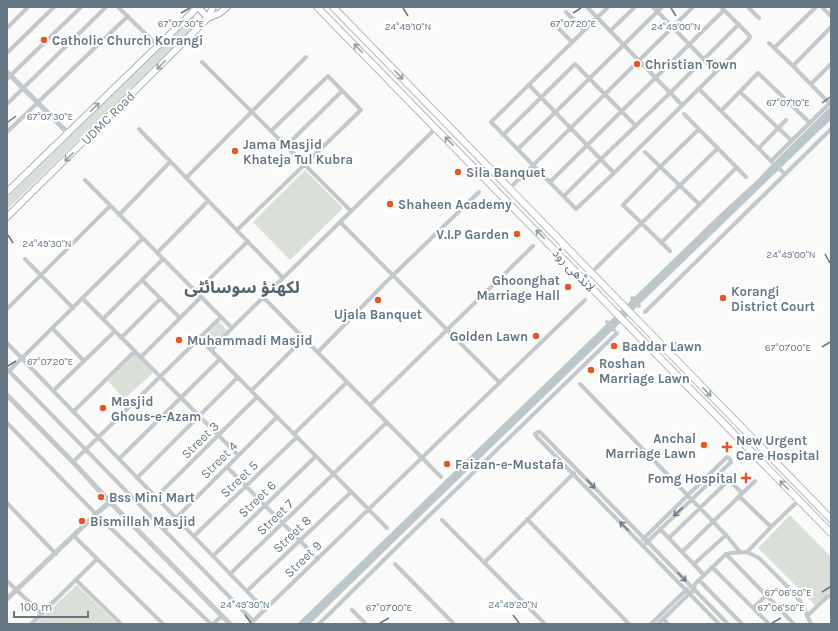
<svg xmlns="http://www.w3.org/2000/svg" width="838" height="631" font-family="Karla,'Noto Sans Arabic',sans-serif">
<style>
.green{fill:#dadfd7}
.water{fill:#bbc7cb}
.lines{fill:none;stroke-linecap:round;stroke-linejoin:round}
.secondary-casing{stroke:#b3babf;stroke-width:8}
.primary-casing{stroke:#b5babe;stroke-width:8}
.minor{stroke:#c3c8cc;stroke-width:4}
.tertiary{stroke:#c3c8cc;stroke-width:5}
.secondary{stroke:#fff;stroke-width:5.5}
.primary{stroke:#fff;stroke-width:6}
.oneway{stroke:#939fa8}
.oneway2{stroke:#6a7a87}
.ticks{fill:none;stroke:#657683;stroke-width:1.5}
.poi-dot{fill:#e4572e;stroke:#fff;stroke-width:1.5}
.labels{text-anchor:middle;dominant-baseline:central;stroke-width:4;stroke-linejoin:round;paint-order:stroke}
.poi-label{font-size:13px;font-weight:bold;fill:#657683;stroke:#fff;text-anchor:start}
.street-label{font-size:13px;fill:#657683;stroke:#fff}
.district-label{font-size:17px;font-weight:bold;fill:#57646e;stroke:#fff}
.ticks-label{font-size:10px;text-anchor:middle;fill:#657683;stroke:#fff;stroke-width:4;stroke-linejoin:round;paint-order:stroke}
</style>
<rect width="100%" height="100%" fill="#fafaf8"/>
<path class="green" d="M193,16L199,22L7,210V198Z
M305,170L343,208L290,260L253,222Z
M219,322L227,330L213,345L205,337Z
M137,352L152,368V374L124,399L108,381Z
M790,515L831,557V591L816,606L758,548Z
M77,585L117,624H35Z"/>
<path class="water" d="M831,106V120L821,129L435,502L310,624H297L721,213L757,180L771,165Z"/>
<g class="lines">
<defs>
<path id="secondary" d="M198,7L208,18
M208,18L213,7
M7,192L198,7
M7,217L208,18L220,13L227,7"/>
<path id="primary" d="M317,7L831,533
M333,7L831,519"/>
</defs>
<use href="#secondary" class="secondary-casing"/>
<use href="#primary" class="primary-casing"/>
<path class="minor" d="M118,7L158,46
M587,7L682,105
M608,7L491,122L576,209L614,173L749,39L750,37L749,35L721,7
M653,7L716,72
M748,7L759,18
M822,7L831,16
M566,12L584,30
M553,23L572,42
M7,28L28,7
M610,31L635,7
M769,43L793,66L830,104
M774,48L816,7
M7,53L54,7
M202,62L351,211
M793,66L831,27
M7,79L81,7
M811,84L831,64
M529,85L614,173
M699,89L721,111L758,73L810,123
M740,92L792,141
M7,104L106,7
M721,111L771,161L831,102
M684,114L746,177
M139,129L283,278
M7,132L128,16
M503,135L575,64L636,126
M286,146L342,91
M759,148L786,120
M518,149L662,7
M645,152L699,204
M771,161L785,174
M186,178L306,57
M85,180L232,328
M550,182L724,10
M509,189L693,7
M564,196L601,159L670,93L739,24
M119,215L170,162
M340,222L500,383
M237,230L361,110L328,76L271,131
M661,243L737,167
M670,251L623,205L660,167L699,129
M157,253L208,201
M25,259L73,308
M163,259L142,280L180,318
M591,273L718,148
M196,292L248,241
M263,297L441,477
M82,298L238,455
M632,298L639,306
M7,309L110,206
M645,312L831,129
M103,319L142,280
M607,322L614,330
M52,328L84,361
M121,338L160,299
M199,338L387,528
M7,343L265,610
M211,350L232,328L436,128
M318,352L385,283L479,192
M668,352L676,344
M141,357L201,297
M7,369L253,621
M9,371L142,239
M580,384L726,535L740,552
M53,391L115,331
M251,391L304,338
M370,405L533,246
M73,412L135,351
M7,423L96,514L211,624
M294,434L347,382
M119,459L220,359
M73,462L221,317
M227,467L318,559
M721,472L742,493
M137,478L238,377
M739,496L771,527
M156,497L257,397
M7,503L56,554
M527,519L629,624
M442,520L545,624
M660,529L704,575
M164,530L277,417
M74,536L163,624
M194,536L297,437
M669,538L729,480
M643,539L726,458L727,457L730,459L731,462L646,543
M682,552L755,481
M747,552L771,527L799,500
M726,554L794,624
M213,556L316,456
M484,563L574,473
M395,564L454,624
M694,564L726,535
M712,567L769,624
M230,574L387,422
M76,580L121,624
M699,580L742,624
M7,581L42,614
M247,591L351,492
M753,608L767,595
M352,610L366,624
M807,616L827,597L831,595
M663,619L668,624
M31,624L97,559
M213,624L222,616
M250,624L585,300
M319,624L402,542L617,333
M651,624L687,589
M658,624L694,589L695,584L726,554L731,553L747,552L759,558L794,593L802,604L811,624
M719,624L536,436L535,434L538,432H540L728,624"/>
<path class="tertiary" d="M7,72L68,133
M7,395L73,462L110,502L230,624
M7,599L96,514L110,502"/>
<use href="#secondary" class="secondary"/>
<use href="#primary" class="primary"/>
</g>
<defs><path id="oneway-shaft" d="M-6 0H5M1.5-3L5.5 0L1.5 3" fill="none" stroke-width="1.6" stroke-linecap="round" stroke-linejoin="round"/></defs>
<g class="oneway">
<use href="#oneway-shaft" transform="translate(358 48) rotate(-134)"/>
<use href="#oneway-shaft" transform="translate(161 65) rotate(135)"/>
<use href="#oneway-shaft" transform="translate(399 75) rotate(46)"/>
<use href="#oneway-shaft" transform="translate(95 107) rotate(-44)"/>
<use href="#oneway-shaft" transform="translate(449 141) rotate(-134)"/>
<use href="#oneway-shaft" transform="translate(69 157) rotate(135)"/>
<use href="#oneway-shaft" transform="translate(540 234) rotate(-134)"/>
<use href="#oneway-shaft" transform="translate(707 392) rotate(46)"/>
<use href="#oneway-shaft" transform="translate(784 485) rotate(-135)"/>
</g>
<g class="oneway2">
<use href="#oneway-shaft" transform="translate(591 484) rotate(46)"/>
<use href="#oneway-shaft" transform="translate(678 512) rotate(137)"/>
<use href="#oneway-shaft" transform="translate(624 526) rotate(-135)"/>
<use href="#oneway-shaft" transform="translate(682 577) rotate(45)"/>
</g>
<path class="ticks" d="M403,8L408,16M671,8L676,16M181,13L190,8M573,13L581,8M822,103L830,97M8,122L16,116M8,235L13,243M825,254L830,263M822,347L830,342M8,366L16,361M822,592L830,587M245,615L251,623M513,615L519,623M380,623L389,618M772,623L781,618"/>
<g class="poi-dot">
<circle cx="44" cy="40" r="4"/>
<circle cx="637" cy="64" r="4"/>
<circle cx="235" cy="151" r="4"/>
<circle cx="458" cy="172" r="4"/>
<circle cx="390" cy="204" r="4"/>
<circle cx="517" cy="234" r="4"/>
<circle cx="568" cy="287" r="4"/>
<circle cx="723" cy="298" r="4"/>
<circle cx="378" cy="300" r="4"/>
<circle cx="536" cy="336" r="4"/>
<circle cx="179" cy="340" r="4"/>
<circle cx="614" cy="346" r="4"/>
<circle cx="591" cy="370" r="4"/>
<circle cx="103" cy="408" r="4"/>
<circle cx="704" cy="445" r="4"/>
<path d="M725 441h4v4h4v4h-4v4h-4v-4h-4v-4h4z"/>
<circle cx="447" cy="464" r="4"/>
<path d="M744 472h4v4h4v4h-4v4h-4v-4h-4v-4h4z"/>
<circle cx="101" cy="497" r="4"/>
<circle cx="82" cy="521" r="4"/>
</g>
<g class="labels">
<g class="poi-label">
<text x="52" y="40">Catholic Church Korangi</text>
<text x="645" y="64">Christian Town</text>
<text x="243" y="144">Jama Masjid<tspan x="243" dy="15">Khateja Tul Kubra</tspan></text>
<text x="466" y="172">Sila Banquet</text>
<text x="398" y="204">Shaheen Academy</text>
<text x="509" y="234" text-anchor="end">V.I.P Garden</text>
<text x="560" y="280" text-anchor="end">Ghoonghat<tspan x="560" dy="15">Marriage Hall</tspan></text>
<text x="731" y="291">Korangi<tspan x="731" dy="15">District Court</tspan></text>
<text x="378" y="314" text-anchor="middle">Ujala Banquet</text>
<text x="528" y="336" text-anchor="end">Golden Lawn</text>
<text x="187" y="340">Muhammadi Masjid</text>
<text x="622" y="346">Baddar Lawn</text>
<text x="599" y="363">Roshan<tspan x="599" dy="15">Marriage Lawn</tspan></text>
<text x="111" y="401">Masjid<tspan x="111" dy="15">Ghous-e-Azam</tspan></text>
<text x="696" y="438" text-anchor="end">Anchal<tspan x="696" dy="15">Marriage Lawn</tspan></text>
<text x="736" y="440">New Urgent<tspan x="736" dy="15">Care Hospital</tspan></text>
<text x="455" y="464">Faizan-e-Mustafa</text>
<text x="737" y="478" text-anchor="end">Fomg Hospital</text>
<text x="109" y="497">Bss Mini Mart</text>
<text x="90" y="521">Bismillah Masjid</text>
</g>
<g class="street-label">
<text transform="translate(108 118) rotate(-45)">UDMC Road</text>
<text transform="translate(574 270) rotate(46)">لانڈھی روڈ</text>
<text transform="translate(200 440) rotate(-45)">Street 3</text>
<text transform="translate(219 460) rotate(-45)">Street 4</text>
<text transform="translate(239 479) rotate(-44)">Street 5</text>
<text transform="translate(257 499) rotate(-44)">Street 6</text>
<text transform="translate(275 517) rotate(-44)">Street 7</text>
<text transform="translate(292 534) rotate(-44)">Street 8</text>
<text transform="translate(303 559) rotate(-44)">Street 9</text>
</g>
<g class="district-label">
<text x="242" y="287">لکھنؤ سوسائٹی</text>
</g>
</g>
<g class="ticks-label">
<text x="181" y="27">67°07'30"E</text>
<text x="573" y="27">67°07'20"E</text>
<text x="408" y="30">24°49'10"N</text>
<text x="676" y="30">24°49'00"N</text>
<text x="788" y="106">67°07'10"E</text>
<text x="50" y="120">67°07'30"E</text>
<text x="47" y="247">24°49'30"N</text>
<text x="791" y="258">24°49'00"N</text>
<text x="788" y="351">67°07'00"E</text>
<text x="50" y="365">67°07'20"E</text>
<text x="788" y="596">67°06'50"E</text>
<text x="245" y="608">24°49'30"N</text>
<text x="513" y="608">24°49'20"N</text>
<text x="389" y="611">67°07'00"E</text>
<text x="781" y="611">67°06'50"E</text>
</g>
<rect width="838" height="631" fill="none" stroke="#657683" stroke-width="16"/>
<path d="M14 611v6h74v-6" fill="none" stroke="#657683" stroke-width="2"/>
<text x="20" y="611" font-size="12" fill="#657683" stroke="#ffffff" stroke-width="3" paint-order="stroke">100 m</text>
</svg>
